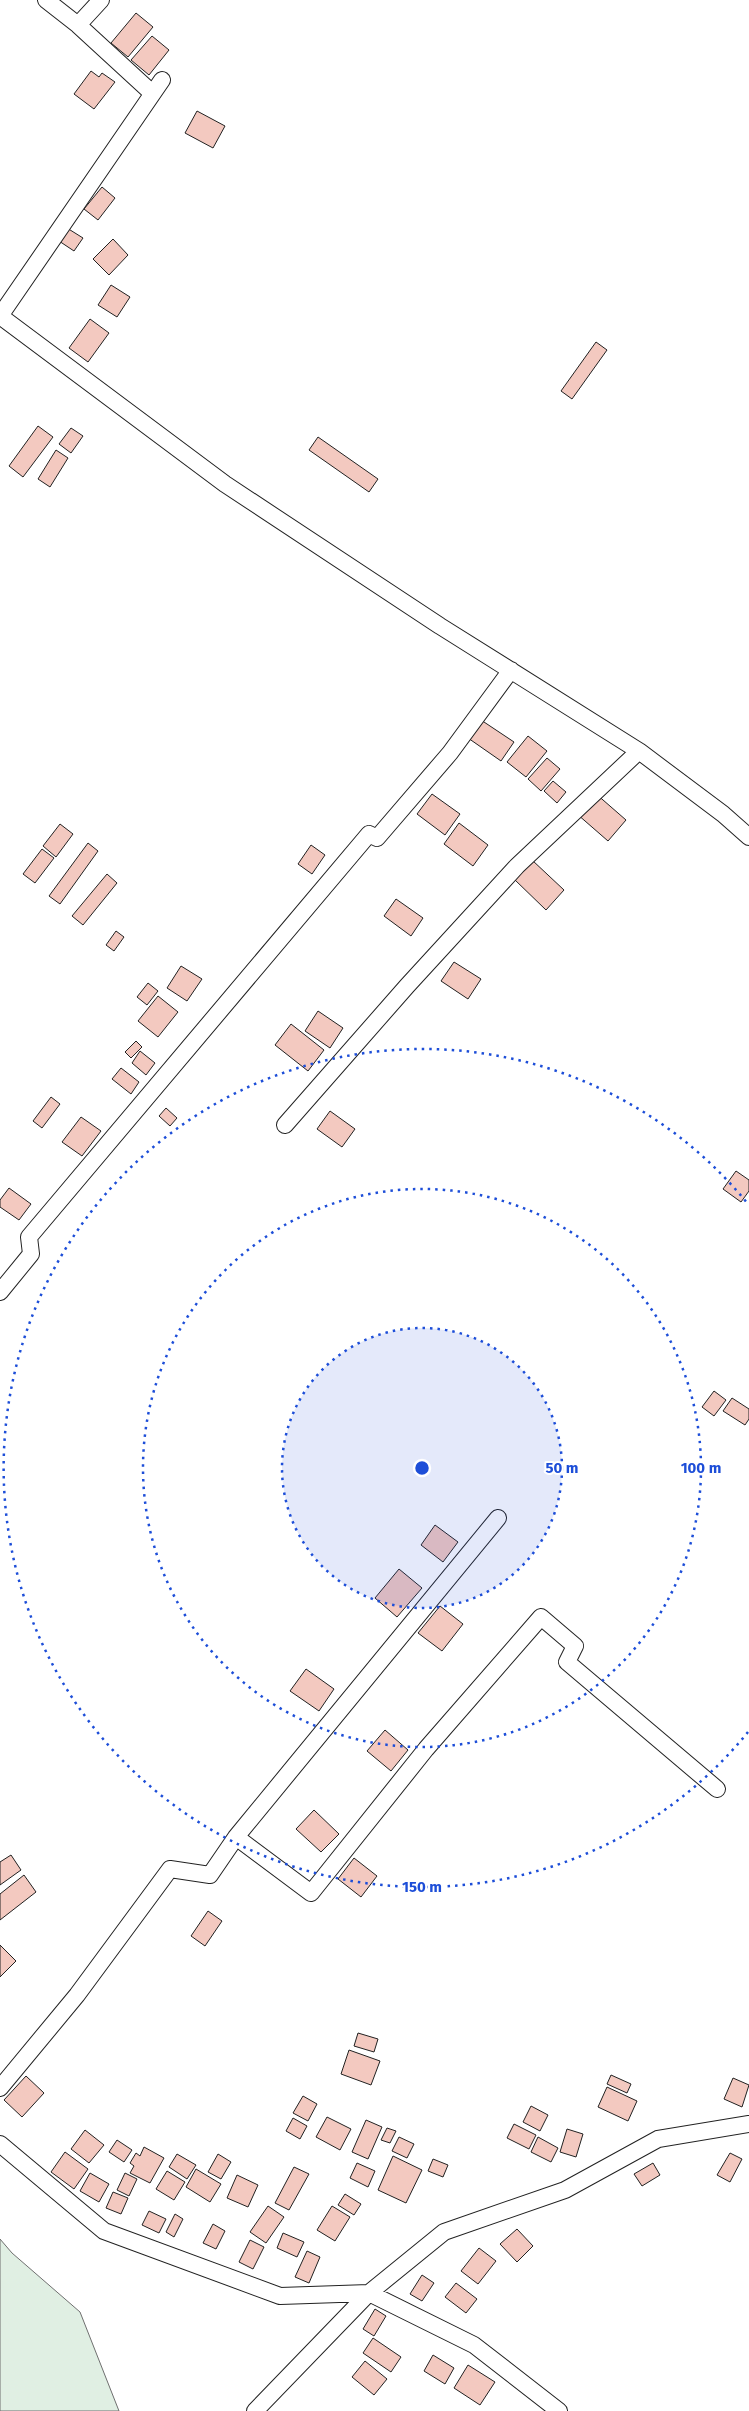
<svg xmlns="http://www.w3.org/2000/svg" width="749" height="2411" font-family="'Fira Sans',sans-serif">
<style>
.green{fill:#e0efe3;stroke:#6f6f6f}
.building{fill:#f3c9c0;stroke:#222}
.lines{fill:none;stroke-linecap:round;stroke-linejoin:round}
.minor-casing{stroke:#222;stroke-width:18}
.minor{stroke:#fff;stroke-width:16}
.ring{fill:none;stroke:#1d4ed8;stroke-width:2.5;stroke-dasharray:2.5 5}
.centre{fill:#1d4ed8;stroke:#fff;stroke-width:2.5}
.ring-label{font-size:15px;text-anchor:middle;font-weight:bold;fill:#1d4ed8;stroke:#fff;stroke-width:4;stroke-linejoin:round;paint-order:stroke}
</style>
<rect width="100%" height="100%" fill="#fff"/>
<path class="green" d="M0,2239L12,2253L80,2312L119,2411H0Z"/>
<path class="building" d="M136,13L153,27L128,57L111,43Z
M152,36L169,50L149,75L131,60Z
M91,71L99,77L102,73L115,82L94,109L74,94Z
M197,111L225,126L213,148L185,133Z
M102,187L115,198L98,220L84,209Z
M67,228L83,238L74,251L59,241Z
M113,239L128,255L109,275L93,259Z
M111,285L130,297L117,317L98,305Z
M90,319L109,333L88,362L69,348Z
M596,342L607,350L572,399L561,391Z
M38,426L53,437L23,477L9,466Z
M71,428L83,436L71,453L59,444Z
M318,437L378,479L369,492L309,450Z
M56,450L68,458L50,487L38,479Z
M481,720L514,742L501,761L468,738Z
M528,736L547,751L526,777L507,762Z
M547,758L560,769L541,791L528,779Z
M553,781L566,792L557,803L544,791Z
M595,793L626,820L608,841L577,814Z
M432,794L460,814L445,835L417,814Z
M459,823L488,845L473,866L444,844Z
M60,824L73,834L56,857L43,846Z
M88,843L98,851L60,904L49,896Z
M311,845L325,855L312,874L298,864Z
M42,849L54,858L35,883L23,874Z
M532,860L564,890L546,910L514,879Z
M107,874L117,883L83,925L72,916Z
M396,899L423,918L411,936L384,916Z
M116,931L124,937L114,951L106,945Z
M454,962L481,979L468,999L441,981Z
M181,966L202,979L187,1001L167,988Z
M148,983L158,991L147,1005L137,997Z
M158,996L178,1012L158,1037L138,1021Z
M318,1011L343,1028L330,1048L305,1031Z
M291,1024L324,1050L308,1071L275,1045Z
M136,1041L142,1047L131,1058L125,1052Z
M140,1051L155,1063L146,1075L132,1063Z
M121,1068L139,1082L131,1094L112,1079Z
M51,1097L60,1104L42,1128L33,1121Z
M166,1108L177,1118L170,1126L159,1116Z
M330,1111L355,1129L342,1147L317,1129Z
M81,1117L101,1131L82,1156L62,1142Z
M736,1171L749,1180V1191L741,1202L723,1189Z
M9,1188L31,1204L19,1220L0,1207V1200Z
M714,1391L726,1400L714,1416L702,1407Z
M732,1398L749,1409V1419L745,1425L723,1411Z
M435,1525L458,1542L443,1562L421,1545Z
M399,1569L422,1588L397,1617L375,1598Z
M440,1606L463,1624L442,1651L418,1633Z
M306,1669L334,1689L319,1711L290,1691Z
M385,1730L408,1750L391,1771L367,1751Z
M314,1810L339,1834L321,1852L296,1829Z
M11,1855L21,1870L0,1885V1862Z
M354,1858L377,1876L361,1897L338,1879Z
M24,1875L36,1892L0,1920V1894Z
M208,1911L222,1921L205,1946L191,1936Z
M0,1945L16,1961L0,1977Z
M358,2033L378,2039L374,2052L354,2046Z
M349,2050L380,2061L371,2085L341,2074Z
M611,2075L631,2084L627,2093L607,2084Z
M26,2076L44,2093L22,2117L4,2100Z
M733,2078L749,2085L742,2107L724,2099Z
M607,2087L637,2101L628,2121L598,2107Z
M303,2096L317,2104L308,2121L293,2113Z
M531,2106L548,2115L540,2131L523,2122Z
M327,2117L351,2129L340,2150L316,2137Z
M293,2118L307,2126L300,2139L286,2131Z
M366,2120L382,2127L368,2159L352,2152Z
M514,2124L536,2135L529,2149L507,2138Z
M387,2128L396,2131L390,2143L381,2140Z
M567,2129L583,2134L576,2157L560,2152Z
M85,2130L104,2145L89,2163L71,2149Z
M399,2137L414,2144L407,2158L392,2151Z
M538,2137L558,2148L551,2162L531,2152Z
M117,2140L132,2150L124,2162L109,2152Z
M144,2147L164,2158L150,2183L130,2173L134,2166L130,2163L136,2153L140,2156Z
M65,2152L88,2169L74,2189L51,2172Z
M730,2153L742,2159L730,2182L717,2175Z
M177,2154L196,2165L187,2179L169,2167Z
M218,2154L231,2162L221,2179L208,2172Z
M393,2156L422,2170L406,2203L378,2190Z
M433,2159L448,2165L443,2177L428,2171Z
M357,2163L375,2171L368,2187L350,2178Z
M653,2163L660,2175L642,2186L634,2174Z
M294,2167L309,2174L289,2210L275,2203Z
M196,2169L221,2184L210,2202L186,2187Z
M167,2171L185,2182L174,2200L156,2189Z
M90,2173L109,2184L99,2202L80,2191Z
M125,2173L137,2179L129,2196L117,2190Z
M237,2175L258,2185L248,2207L227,2198Z
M113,2192L128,2198L121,2214L106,2208Z
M345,2194L361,2204L354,2215L338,2205Z
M268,2206L284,2217L266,2243L250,2232Z
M332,2206L350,2217L335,2241L317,2230Z
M149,2211L166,2219L159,2233L142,2225Z
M175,2214L183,2219L174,2237L166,2232Z
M213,2224L225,2231L216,2249L203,2243Z
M517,2229L533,2246L517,2262L500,2244Z
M283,2233L304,2242L297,2257L277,2248Z
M250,2240L264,2247L253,2269L239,2262Z
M479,2248L496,2261L478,2284L461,2271Z
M307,2251L320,2257L309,2283L295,2277Z
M422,2275L434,2283L422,2301L410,2294Z
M456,2283L477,2299L466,2313L445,2297Z
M375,2309L386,2316L374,2336L363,2329Z
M373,2338L401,2357L391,2372L363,2353Z
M433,2355L454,2368L445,2384L424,2371Z
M365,2361L387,2379L374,2395L352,2377Z
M468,2365L495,2382L480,2405L454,2388Z"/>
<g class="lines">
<defs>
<path id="minor" d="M46,0L78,25L152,93
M78,25L101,0
M0,316L225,484L440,626L639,751L723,814L749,837
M0,316L162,80
M285,1125L407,986L517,866L639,751
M0,1292L31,1254L29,1237L369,834L377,838L450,753L511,670
M236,1837L311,1893L426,1749L541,1617L575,1646L567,1662L717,1789
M0,2088L77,1995L170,1869L210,1875L236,1837L498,1518
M0,2144L104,2231L280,2296L369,2293L474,2345L559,2411
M255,2411L369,2293L444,2232L565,2190L658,2139L749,2124"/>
</defs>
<use href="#minor" class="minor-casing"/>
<use href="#minor" class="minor"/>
</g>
<circle cx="422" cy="1468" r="140" fill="#1d4ed8" fill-opacity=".12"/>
<g class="ring">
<circle cx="422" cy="1468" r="140"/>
<circle cx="422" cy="1468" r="279"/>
<path d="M748 1732A419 419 0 1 1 748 1204"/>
</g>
<circle cx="422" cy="1468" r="8" class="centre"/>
<g class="ring-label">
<text x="562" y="1473">50 m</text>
<text x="701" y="1473">100 m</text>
<text x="422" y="1892">150 m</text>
</g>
</svg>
